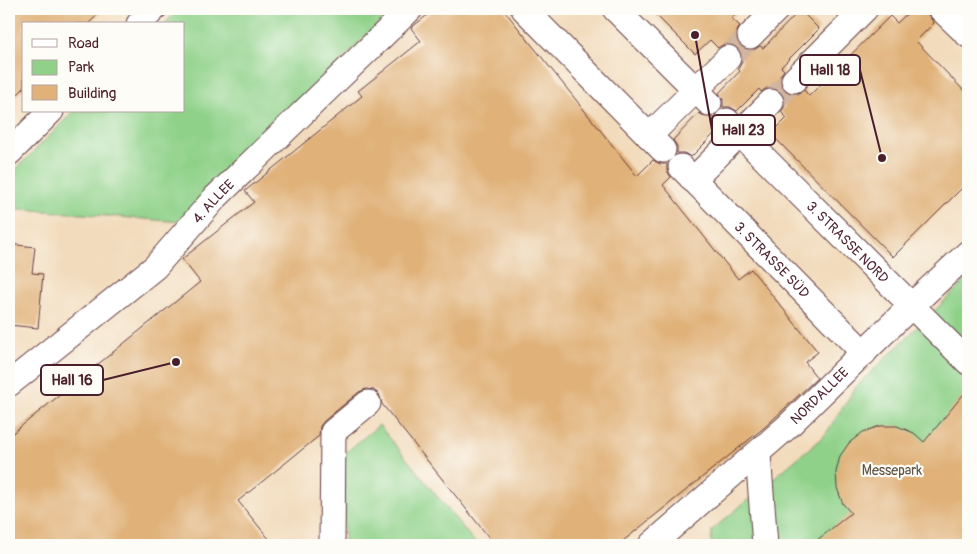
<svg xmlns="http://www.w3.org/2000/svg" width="977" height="554" font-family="Pangolin,sans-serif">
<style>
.green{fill:#8fd189;stroke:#6c785a}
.building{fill:#e0b178}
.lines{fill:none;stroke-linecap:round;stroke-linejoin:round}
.minor-tunnel{stroke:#d0b59f;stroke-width:25;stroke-dasharray:25 12;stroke-linecap:butt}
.minor-casing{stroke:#633b41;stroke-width:27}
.minor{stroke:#fff;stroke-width:25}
.labels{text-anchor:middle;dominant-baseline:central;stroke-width:4.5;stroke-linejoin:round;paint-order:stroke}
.street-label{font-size:14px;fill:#4a1f2b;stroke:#fdfcf7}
.park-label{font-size:14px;fill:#5f5447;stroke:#fdfcf7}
.leader{fill:none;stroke:#4a1f2b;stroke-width:2}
.callout-dot{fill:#4a1f2b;stroke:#fdfcf7;stroke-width:2}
.callout{fill:#fdfcf7;stroke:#4a1f2b;stroke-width:2}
.callout-label{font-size:15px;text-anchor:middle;font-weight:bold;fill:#4a1f2b}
</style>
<rect width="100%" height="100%" fill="#fdfcf7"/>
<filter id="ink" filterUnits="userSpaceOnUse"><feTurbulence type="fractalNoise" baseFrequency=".02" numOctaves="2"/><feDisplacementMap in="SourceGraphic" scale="10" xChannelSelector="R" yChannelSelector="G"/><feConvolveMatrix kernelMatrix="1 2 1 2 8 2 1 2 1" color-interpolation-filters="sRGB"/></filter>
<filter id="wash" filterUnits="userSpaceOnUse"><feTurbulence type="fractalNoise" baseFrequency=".0096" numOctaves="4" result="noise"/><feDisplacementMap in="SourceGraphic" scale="20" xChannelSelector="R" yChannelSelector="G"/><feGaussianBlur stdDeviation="1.12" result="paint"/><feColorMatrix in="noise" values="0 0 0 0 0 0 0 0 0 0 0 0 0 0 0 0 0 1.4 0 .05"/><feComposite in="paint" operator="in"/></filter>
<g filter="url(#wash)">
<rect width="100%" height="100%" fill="#f2dbbc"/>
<path class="green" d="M179,9H393L181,222L9,208V176L74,111H184V24H164Z
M968,278V545H711L712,530L825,435L856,387Z
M379,425L477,545H344V454Z"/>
<g id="blocks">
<path class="building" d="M9,9H104L88,24H24V88L9,103Z
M435,9H503L637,176L653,160L660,164H667V171L671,177L663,185L738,279L751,269L818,352L805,362L817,378L766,426L618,545H495L382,404L379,394L373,390L366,389L359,392L324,421L320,426L319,436L238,501L274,545H9V436L200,282L182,259L254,202L245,191L362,96L358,91L421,41L411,28Z
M650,9H741L731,18L740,26L736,33V40L740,46L747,50H754L760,46L763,48L800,10L819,29L781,67L784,70L780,76V83L784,90L790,94H797L804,90L809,96L890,16L897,23L912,9H927V13L934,23L916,41L968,95V182L893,257L771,134L787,118L781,112L785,106V99L781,92L774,88H767L761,92L759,89L737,111L730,107H723V100L719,93L740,71L738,69L742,62V55L739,48L731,44H724L718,48L710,40L695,54Z
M699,113L706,117H713V124L717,131L691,157L684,153H677V146L673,140Z
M9,244L35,247L32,273L43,274L38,328L9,325Z
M968,389V545H811L851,513L843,504L837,488L836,472L840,456L849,443L863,432L880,426H897L914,433L924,442Z"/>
</g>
</g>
<g filter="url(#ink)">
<use href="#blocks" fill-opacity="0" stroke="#633b41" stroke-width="1"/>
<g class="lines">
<path class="minor-tunnel" d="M728,58L750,36
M771,102L794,80"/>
<defs>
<g id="minor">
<path d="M524,9L663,150"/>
<path d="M615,9L709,103"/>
<path d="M941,9L968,35"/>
<path d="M139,24L154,9"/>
<path d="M750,36L777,9"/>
<path d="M794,80L865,9"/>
<path id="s1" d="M727,121L968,362"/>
<path d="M649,136L728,58"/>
<path d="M9,153L51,111"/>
<path id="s2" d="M681,167L864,353"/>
<path d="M693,180L771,102"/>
<path id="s3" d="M9,384L155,267L215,198L410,9"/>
<path d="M758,454L765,545"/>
<path d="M332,545L333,432L368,403"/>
<path id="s4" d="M651,545L787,427L911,306L968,253"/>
</g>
</defs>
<use href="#minor" class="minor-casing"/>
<use href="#minor" class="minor"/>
</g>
</g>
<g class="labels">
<g class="street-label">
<text stroke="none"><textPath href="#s3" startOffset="275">4. ALLEE</textPath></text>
<text stroke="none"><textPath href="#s1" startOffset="171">3. STRASSE NORD</textPath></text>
<text stroke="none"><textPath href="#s2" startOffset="130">3. STRASSE SÜD</textPath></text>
<text stroke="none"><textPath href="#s4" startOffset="225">NORDALLEE</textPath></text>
</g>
<g class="park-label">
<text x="892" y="470">Messepark</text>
</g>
</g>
<path class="leader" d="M882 158L860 70M695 35L712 130M176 362L103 380"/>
<g class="callout-dot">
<circle cx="882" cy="158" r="5"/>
<circle cx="695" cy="35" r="5"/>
<circle cx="176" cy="362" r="5"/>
</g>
<g class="callout">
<rect x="800" y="55" width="60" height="30" rx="5"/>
<rect x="712" y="115" width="63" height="30" rx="5"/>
<rect x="41" y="365" width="62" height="30" rx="5"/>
</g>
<g class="callout-label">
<text x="830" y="75">Hall 18</text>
<text x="743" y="135">Hall 23</text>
<text x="72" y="385">Hall 16</text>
</g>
<rect width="977" height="554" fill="none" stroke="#fdfcf7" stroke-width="30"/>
<rect x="22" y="22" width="162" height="90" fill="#fdfcf7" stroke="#b5a4a5"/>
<rect x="32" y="39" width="25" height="8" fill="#ffffff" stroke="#b5a4a5"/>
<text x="68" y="48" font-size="15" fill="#4a1f2b">Road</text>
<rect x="32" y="60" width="25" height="15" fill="#8fd189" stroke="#b5a4a5"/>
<text x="68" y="72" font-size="15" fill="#4a1f2b">Park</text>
<rect x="32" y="85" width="25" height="15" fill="#e0b178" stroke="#b5a4a5"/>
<text x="68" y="98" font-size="15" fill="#4a1f2b">Building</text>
</svg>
